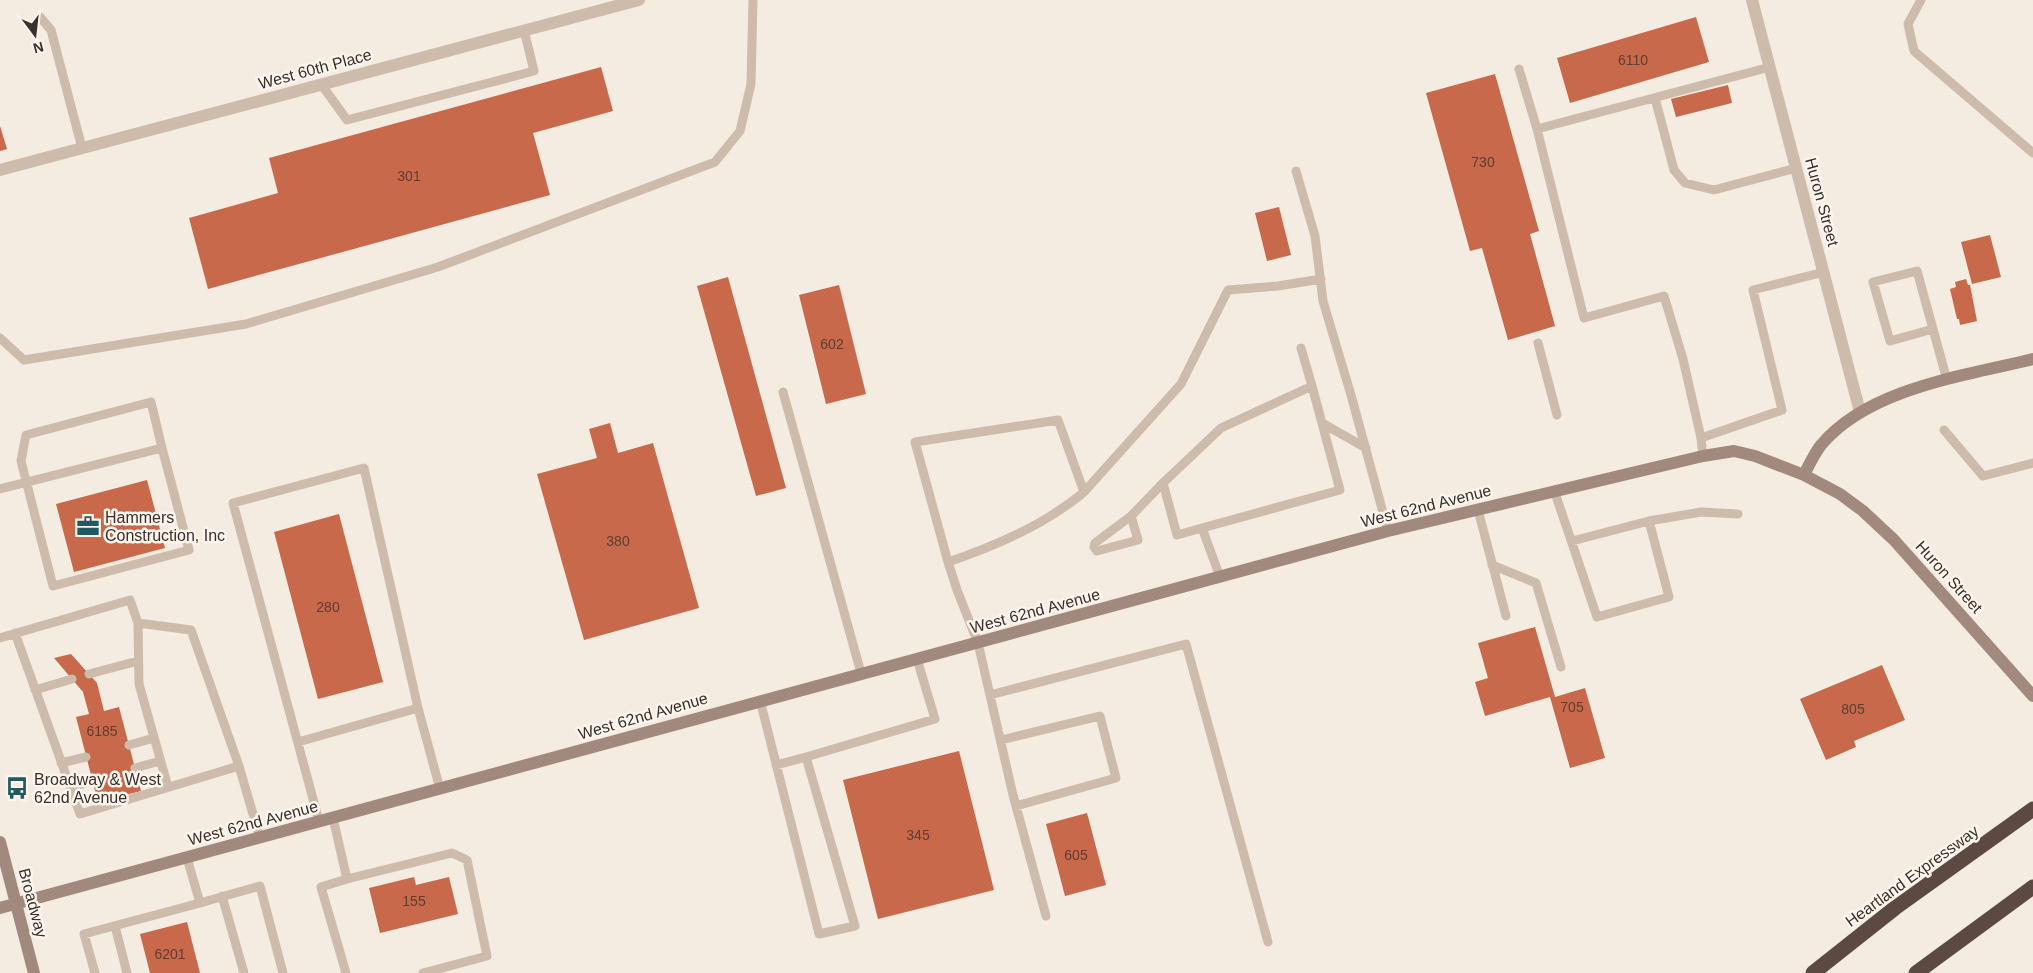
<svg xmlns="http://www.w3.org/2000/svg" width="2033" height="973" font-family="Arial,sans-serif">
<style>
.building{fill:#c8694b}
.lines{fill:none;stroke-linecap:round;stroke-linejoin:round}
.lane{stroke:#cdbbac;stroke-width:9}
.street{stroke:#cdbbac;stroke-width:12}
.secondary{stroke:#a18a7d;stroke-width:12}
.highway{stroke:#5c4a42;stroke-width:15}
.labels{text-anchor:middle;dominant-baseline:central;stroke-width:5;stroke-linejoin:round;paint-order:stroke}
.number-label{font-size:14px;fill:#5e3e33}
.street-label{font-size:16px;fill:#3b302b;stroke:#fbf5ee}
.poi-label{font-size:16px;fill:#3b302b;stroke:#fbf5ee;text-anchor:start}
</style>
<rect width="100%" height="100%" fill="#f4ebe1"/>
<path class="building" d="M1696,17L1709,62L1570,103L1557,58Z
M601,67L613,111L533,133L550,195L208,289L189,218L278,193L269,158Z
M1495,74L1539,231L1530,234L1555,326L1508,340L1482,248L1470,251L1426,93Z
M1728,85L1732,103L1676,117L1671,99Z
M0,126L7,149L0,151Z
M1279,207L1291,255L1267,261L1255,213Z
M1990,235L2001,277L1972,284L1961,242Z
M728,277L786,488L756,496L697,286Z
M1966,279L1968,285H1970L1977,321L1960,325L1959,319H1957L1950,289L1956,287L1955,282Z
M839,285L866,394L826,404L799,295Z
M610,423L618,453L653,443L699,608L584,640L537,474L597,458L589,429Z
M147,480L165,548L74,572L56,504Z
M339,514L383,682L318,699L274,532Z
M1535,627L1555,697L1585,688L1605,758L1570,768L1550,697L1485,716L1475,682L1488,678L1478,643Z
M71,654L97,683L104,711L119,707L141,791L98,802L76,717L89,714L83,692L54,658Z
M1882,665L1905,720L1854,741L1856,747L1826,760L1800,699Z
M959,751L994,890L878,919L843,780Z
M1087,813L1106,885L1065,896L1046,824Z
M414,877L416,885L449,877L458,914L380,933L369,888Z
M187,922L200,973H150L140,934Z"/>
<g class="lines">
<path class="lane" d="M1921,0L1908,24L1914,51L2033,153
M40,17L51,30L82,148
M1519,69L1537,129
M321,84L347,120L534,71L524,30
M1655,98L1674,170L1685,183L1714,190L1796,168
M1296,171L1315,236L1323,301L1351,395L1388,531
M1933,329L1890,341L1873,282L1917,271L1947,380
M0,338L24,360L246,324L438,267L715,162L740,131L751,84L753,0
M1538,343L1557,415
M1301,348L1312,386
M783,392L861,673
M1322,423L1366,448
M1944,430L1983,476L2033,463
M1701,438L1683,359L1664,296L1584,318L1537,129L1770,67
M1703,456L1701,438L1782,410L1753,290L1824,272
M1163,483L1221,428L1312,386L1340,490L1202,528
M0,489L162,448L189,550L53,586L21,461L26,435L151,402L162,448
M1554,490L1597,617L1669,597L1649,521L1572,541
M1084,492L1181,384L1228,290L1278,286L1321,279
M1478,510L1506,616
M1131,516L1138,540L1097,551L1094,547L1095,543L1131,516L1163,483L1177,535L1202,528L1220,577
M1649,521L1701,512L1738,514
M948,562L915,442L1058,420L1084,492C1045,525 996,546 948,562L957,590L978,643L1013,795L1046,916
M1492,565L1536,583L1561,667
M138,623L139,684L168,787
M15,633L80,814L239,766
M0,638L130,600L138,623L191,630L239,766L260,838
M89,674L138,661
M35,690L72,679
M990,695L1186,644L1268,942
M760,700L819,934L855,926L806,757L935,719L917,659
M1001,740L1100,716L1116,778L1016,806
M298,742L418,708
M129,745L154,738
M61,763L86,757
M776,765L806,757
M135,768L160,761
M70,788L92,781
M333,818L347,879L321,887L346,973
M319,821L233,503L364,468L418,708L440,789
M187,858L200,903L260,886L283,973
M347,879L452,853L467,860L487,956L423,973
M222,896L244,973
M115,926L127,973
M95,973L84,934L200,903"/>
<path class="street" d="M1752,0L1860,412
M0,170L639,0"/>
<path class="secondary" d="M1804,475C1809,465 1814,454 1821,445C1869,388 1964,376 2033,359
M0,842L34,973
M0,908L1388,531L1703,456L1734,451L1755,456L1804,475L1840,494L1863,511L1894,540L2033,696"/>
<path class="highway" d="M1813,973L1895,908L2033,809
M1916,973L2033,887"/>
</g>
<defs>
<symbol id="office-bare" viewBox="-9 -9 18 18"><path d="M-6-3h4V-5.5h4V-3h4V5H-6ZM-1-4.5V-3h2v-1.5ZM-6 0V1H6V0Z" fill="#1f5a5e" stroke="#fbf5ee" stroke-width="2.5" paint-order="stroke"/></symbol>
<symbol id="bus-bare" viewBox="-9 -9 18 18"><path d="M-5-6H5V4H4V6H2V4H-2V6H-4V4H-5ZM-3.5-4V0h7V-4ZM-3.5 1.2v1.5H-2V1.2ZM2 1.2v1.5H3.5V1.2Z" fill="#1f5a5e" stroke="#fbf5ee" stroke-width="2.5" paint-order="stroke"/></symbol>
</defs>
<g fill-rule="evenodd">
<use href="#office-bare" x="72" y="510" width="32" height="32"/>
<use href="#bus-bare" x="1" y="772" width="32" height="32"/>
</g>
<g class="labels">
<g class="number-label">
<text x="1633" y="60">6110</text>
<text x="1483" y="162">730</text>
<text x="409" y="176">301</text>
<text x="832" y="344">602</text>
<text x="618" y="541">380</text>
<text x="328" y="607">280</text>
<text x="1572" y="707">705</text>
<text x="1853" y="709">805</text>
<text x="102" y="731">6185</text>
<text x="918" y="835">345</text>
<text x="1076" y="855">605</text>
<text x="414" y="901">155</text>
<text x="170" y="954">6201</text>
</g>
<g class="street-label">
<text transform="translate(315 69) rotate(-15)">West 60th Place</text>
<text transform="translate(1822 202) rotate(75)">Huron Street</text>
<text transform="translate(1426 506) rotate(-14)">West 62nd Avenue</text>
<text transform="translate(1949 577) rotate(48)">Huron Street</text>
<text transform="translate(1035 611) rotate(-15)">West 62nd Avenue</text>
<text transform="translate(643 716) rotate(-16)">West 62nd Avenue</text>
<text transform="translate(253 823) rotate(-15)">West 62nd Avenue</text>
<text transform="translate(1912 876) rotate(-36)">Heartland Expressway</text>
<text transform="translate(33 903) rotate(75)">Broadway</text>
</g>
<g class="poi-label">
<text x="105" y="517">Hammers<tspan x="105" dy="18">Construction, Inc</tspan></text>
<text x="34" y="779">Broadway &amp; West<tspan x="34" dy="18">62nd Avenue</tspan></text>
</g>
</g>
<g transform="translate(35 35) rotate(165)" stroke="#fbf5ee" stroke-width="4" paint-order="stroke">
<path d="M0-4L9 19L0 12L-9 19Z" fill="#3b302b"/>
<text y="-8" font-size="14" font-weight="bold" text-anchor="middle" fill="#3b302b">N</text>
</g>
</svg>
